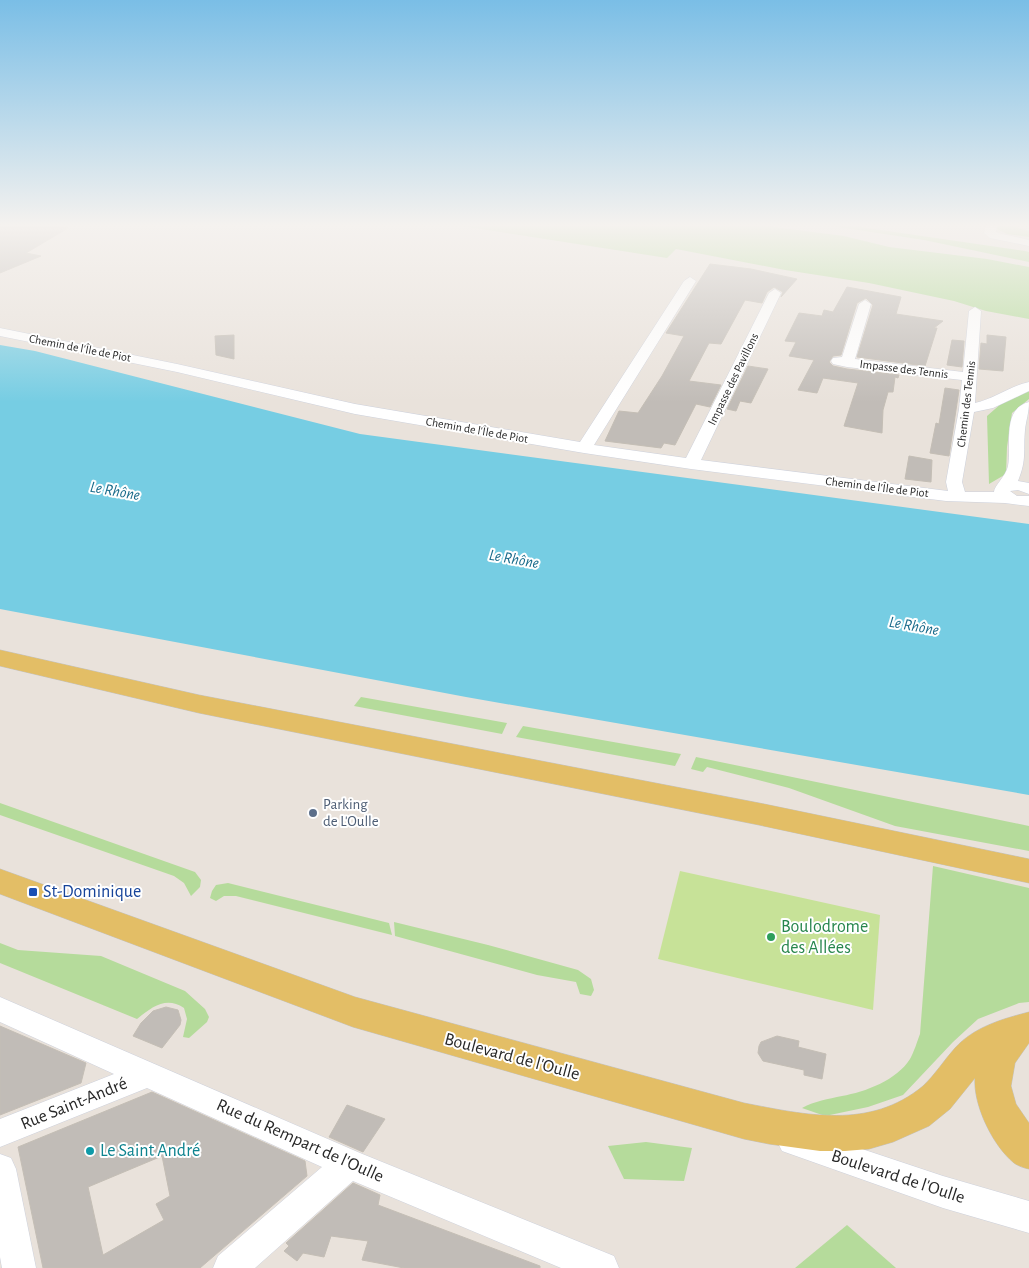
<svg xmlns="http://www.w3.org/2000/svg" width="1029" height="1268" font-family="'Alegreya Sans',sans-serif">
  <rect width="100%" height="100%" fill="#e9e2db"/>
  <!-- green -->
  <g fill="#b5db9b">
    <polygon points="449,224 751,224 844,236 889,247 987,259 1029,267 1029,319 986,311 954,301 869,283 785,270 676,249 667,258"/>
    <polygon points="840,224 1025,251 1029,252 1029,262 924,240 838,227"/>
    <polygon points="999,224 1018,224 1015,227 1029,231 1029,237 1007,234 997,229"/>
    <polygon points="1029,389 1029,399 1012,413 1007,447 1006,474 989,484 987,416 1010,396"/>
    <polygon points="361,697 507,723 502,734 354,706"/>
    <polygon points="523,726 681,754 675,766 516,737"/>
    <polygon points="696,757 1029,826 1029,851 895,826 789,788 707,767 703,772 691,769"/>
    <polygon points="0,803 195,872 201,880 200,887 191,896 184,883 174,876 0,815"/>
    <path d="M933 866 1029 888V1002L1019 1003 978 1019 953 1042 903 1095 868 1107 825 1116 802 1108C815 1101 828 1099 842 1096 865 1092 897 1080 910 1059 914 1052 917 1042 920 1034Z"/>
    <polygon points="228,883 389,923 392,935 236,896 224,896 216,901 210,898 212,891 216,885"/>
    <polygon points="394,922 488,945 578,970 591,979 594,990 591,996 580,994 576,982 537,975 395,936"/>
    <path d="M0 943 18 950 101 956 185 991 205 1009 209 1017 207 1022 189 1038 183 1037 187 1019 184 1008C166 996 152 1007 137 1019L0 963Z"/>
    <polygon points="646,1142 692,1148 684,1181 624,1179 608,1146"/>
    <polygon points="847,1225 896,1268 795,1268"/>
  </g>
  <!-- pitch -->
  <polygon fill="#c7e298" points="680,871 880,915 873,1010 658,959"/>
  <!-- water -->
  <polygon fill="#76cde3" points="0,345 35,351 360,434 1029,524 1029,795 466,697 0,609"/>
  <!-- building -->
  <g fill="#c1bcb7" stroke="#c4beb5" fill-rule="evenodd">
    <polygon points="0,224 29,224 68,228 26,253 41,256 0,273"/>
    <polygon points="710,264 751,269 797,279 781,297 783,292 774,287 767,292 762,303 745,300 721,344 709,343 689,381 721,385 710,407 696,404 675,445 664,443 661,448 605,441 619,411 638,413 662,376 684,336 666,333"/>
    <polygon points="847,287 901,297 896,314 943,321 934,328 937,328 925,366 857,357 873,305 866,298 857,303 841,355 833,356 829,362 833,366 847,369 899,375 898,378 895,377 893,392 888,392 883,410 882,433 844,426 858,383 823,378 817,393 798,390 814,360 789,356 796,342 785,341 799,313 822,316 824,310 833,312"/>
    <polygon points="234,335 234,359 216,355 215,336"/>
    <polygon points="987,335 1006,337 1003,371 979,369 981,343 987,344"/>
    <polygon points="952,340 964,341 962,367 947,365"/>
    <polygon points="748,366 768,369 751,403 740,401 736,411 727,409"/>
    <polygon points="945,388 959,390 949,456 930,453 936,423 939,424"/>
    <polygon points="909,456 932,460 931,482 905,479"/>
    <polygon points="166,1007 178,1010 181,1020 180,1025 162,1048 133,1036 141,1023 153,1011"/>
    <polygon points="0,1026 86,1063 81,1083 0,1115"/>
    <polygon points="777,1036 799,1041 798,1047 826,1054 822,1079 804,1075 804,1070 763,1061 758,1053 759,1046 761,1042"/>
    <path d="M152 1092 305 1161 307 1176 200 1268H43L18 1147ZM162 1156 170 1196 156 1204 164 1220 103 1255 88 1187Z"/>
    <polygon points="347,1105 385,1119 363,1152 329,1137"/>
    <polygon points="353,1183 380,1195 378,1205 540,1266 540,1268 404,1268 362,1260 368,1241 331,1236 324,1257 303,1253 297,1261 284,1251 289,1246 286,1243"/>
  </g>
  <g fill="none" stroke-linecap="round" stroke-linejoin="round">
    <!-- minor casing -->
    <g stroke="#cdd1dc" stroke-width="1">
      <g id="minor">
        <polygon points="986,224 997,224 996,232 998,233 1029,240 1029,246 990,238 984,233"/>
        <path d="M690 277 696 281 594 445 686 458 769 293 775 289 781 293 701 460 948 491 946 482 959 409 962 380 847 367 833 364 831 361 833 358 842 357 859 304 865 300 871 304 855 359 963 372 969 311 975 307 981 311 975 403C994 399 1010 386 1029 382V391L993 408 974 412 962 482 965 492H994C994 486 1006 476 1008 466 1012 446 1001 409 1029 402 1029 413 1026 420 1025 430 1023 451 1027 459 1018 481L1029 483V494L1018 490 1010 491 1017 496H1029V506L1005 503 946 501 691 469 584 453 355 414 177 372 0 336V328L177 364 355 404 580 442 684 281Z"/>
        <polygon points="0,997 360,1153 614,1256 619,1268 561,1268 353,1181 255,1268 213,1268 218,1256 322,1167 147,1088 0,1147 0,1119 114,1074 0,1022"/>
        <polygon points="793,1126 943,1176 1029,1201 1029,1233 943,1208 782,1151 777,1141 782,1131"/>
        <polygon points="0,1154 11,1158 16,1169 36,1268 2,1268 0,1257"/>
      </g>
    </g>
    <!-- major casing -->
    <g stroke="#c3c3c3" stroke-width="1">
      <g id="major">
        <polygon points="0,650 199,695 759,803 1029,859 1029,883 759,825 199,713 0,666"/>
        <path d="M0 869 355 997 744 1103C806 1115 870 1130 923 1086 935 1075 944 1060 955 1048 974 1027 1002 1019 1029 1012V1043L1015 1063 1011 1086 1016 1104 1029 1123V1169C1024 1168 1018 1166 1014 1163 993 1146 973 1105 975 1078L950 1109 929 1126 893 1142 869 1149 845 1151H820L769 1144 744 1139 353 1027 0 894Z"/>
      </g>
    </g>
    <!-- minor -->
    <use href="#minor" fill="#fff" fill-rule="evenodd"/>
    <!-- major -->
    <use href="#major" fill="#e3be66" fill-rule="evenodd"/>
  </g>
  <!-- sky -->
  <linearGradient id="sky" x2="0" y2="1"><stop stop-color="#7abee6"/><stop offset="0.56" stop-color="#f5f2ef"/><stop offset="1" stop-color="#f5f2ef" stop-opacity="0"/></linearGradient>
  <rect width="1029" height="402" fill="url(#sky)"/>
  <!-- markers -->
  <circle fill="#5c6f8a" stroke="#fff" stroke-width="2" cx="313" cy="813" r="5"/>
  <rect fill="#1a4fb4" stroke="#fff" stroke-width="2" x="28" y="887" width="10" height="10" rx="2.5"/>
  <circle fill="#2e9e5b" stroke="#fff" stroke-width="2" cx="771" cy="937" r="5"/>
  <circle fill="#0f9aa8" stroke="#fff" stroke-width="2" cx="90" cy="1151" r="5"/>
  <g text-anchor="middle" dominant-baseline="central" stroke-width="4" stroke-linejoin="round" paint-order="stroke">
    <!-- far-street labels -->
    <g font-size="12" fill="#282828" stroke="#fff">
      <text transform="translate(80 348) rotate(11)">Chemin de l'Île de Piot</text>
      <text transform="translate(904 369) rotate(7)">Impasse des Tennis</text>
      <text transform="translate(733 379) rotate(-64)">Impasse des Pavillons</text>
      <text transform="translate(966 404) rotate(-83)">Chemin des Tennis</text>
      <text transform="translate(477 430) rotate(10)">Chemin de l'Île de Piot</text>
      <text transform="translate(877 487) rotate(7)">Chemin de l'Île de Piot</text>
    </g>
    <!-- service labels -->
    <g font-size="15" fill="#4e5e75" stroke="#fff" text-anchor="start">
      <text x="323" y="804">Parking<tspan x="323" dy="17">de L'Oulle</tspan></text>
    </g>
    <!-- water labels -->
    <g font-size="16" font-style="italic" fill="#196b8b" stroke="#fff">
      <text transform="translate(115 491) rotate(10)">Le Rhône</text>
      <text transform="translate(514 559) rotate(10)">Le Rhône</text>
      <text transform="translate(914 626) rotate(10)">Le Rhône</text>
    </g>
    <!-- near-transit labels -->
    <g font-size="18" fill="#164399" stroke="#fff" text-anchor="start">
      <text x="43" y="892">St-Dominique</text>
    </g>
    <!-- near-leisure labels -->
    <g font-size="18" fill="#27864d" stroke="#fff" text-anchor="start">
      <text x="781" y="927">Boulodrome<tspan x="781" dy="21">des Allées</tspan></text>
    </g>
    <!-- near-street labels -->
    <g font-size="18" fill="#282828" stroke="#fff">
      <text transform="translate(512 1057) rotate(15)">Boulevard de l'Oulle</text>
      <text transform="translate(74 1104) rotate(-22)">Rue Saint-André</text>
      <text transform="translate(300 1141) rotate(24)">Rue du Rempart de l'Oulle</text>
      <text transform="translate(898 1177) rotate(18)">Boulevard de l'Oulle</text>
    </g>
    <!-- near-culture labels -->
    <g font-size="18" fill="#0d838f" stroke="#fff" text-anchor="start">
      <text x="100" y="1151">Le Saint André</text>
    </g>
  </g>
</svg>
